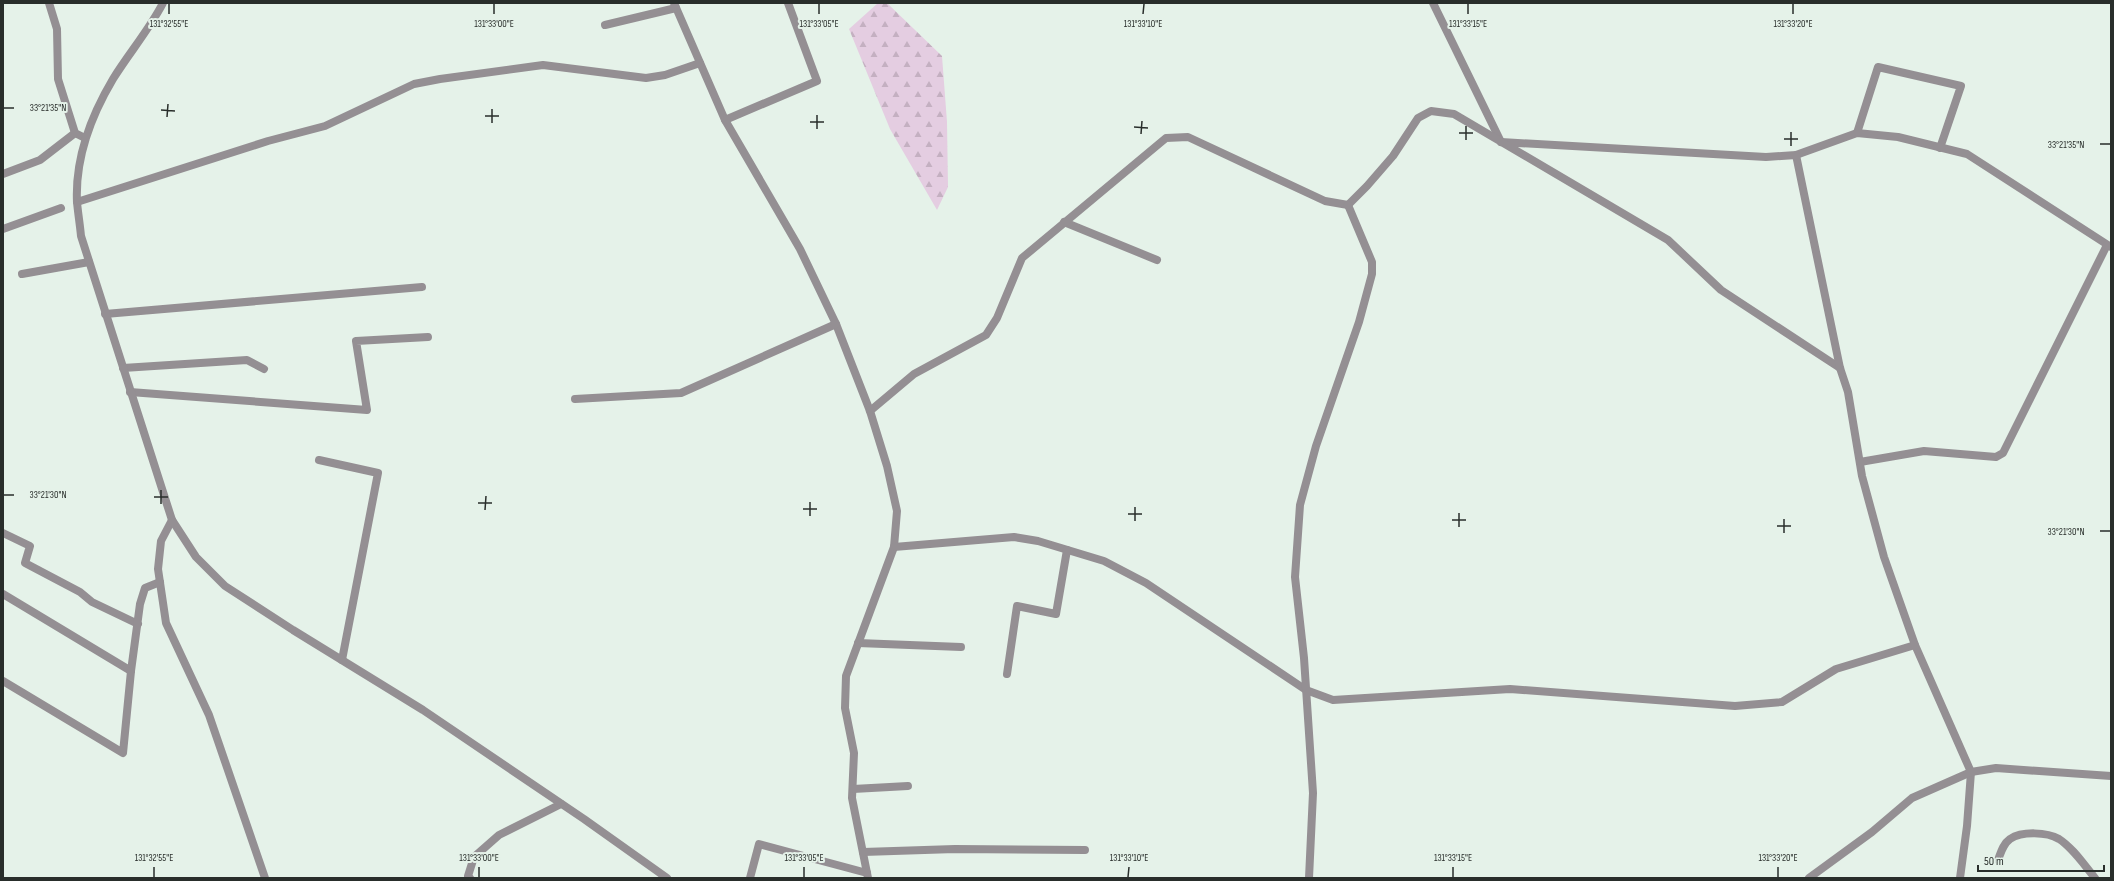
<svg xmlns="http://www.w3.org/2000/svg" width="2114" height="881" font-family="'Sofia Sans Condensed',sans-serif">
  <defs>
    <pattern id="forest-firs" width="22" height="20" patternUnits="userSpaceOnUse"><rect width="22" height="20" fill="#e4cde1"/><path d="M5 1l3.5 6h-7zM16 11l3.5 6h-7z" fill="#c4b0c1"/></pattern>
  </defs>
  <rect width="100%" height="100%" fill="#e5f2e9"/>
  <!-- forest -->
  <polygon fill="url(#forest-firs)" points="878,3 887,3 942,56 947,122 948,187 937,210 890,129 849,29"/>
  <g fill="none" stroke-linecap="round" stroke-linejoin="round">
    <!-- minor -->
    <g stroke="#948f93" stroke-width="8">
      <polyline points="49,3 57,29 58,79 75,133 85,138"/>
      <polyline points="674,3 725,120 800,249 836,324 870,411 887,466 897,511 894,547 846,676 845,708 854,753 852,798 868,878"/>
      <polyline points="1433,3 1501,142"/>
      <polyline points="605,25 676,8"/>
      <polyline points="725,120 817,81 788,3"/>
      <polyline points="1857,133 1878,67 1961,86 1940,148"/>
      <polyline points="1501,142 1766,157 1796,155 1857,133 1898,137 1967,154 2111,247"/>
      <polyline points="3,174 40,160 75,133"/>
      <polyline points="77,202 268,141 325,126 414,84 440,79 543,65 646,78 665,75 700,63"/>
      <polyline points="1348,205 1367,186 1393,156 1418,118 1431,111 1454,114 1668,240 1721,290 1840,368"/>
      <polyline points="1064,222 1157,260"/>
      <polyline points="3,229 61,208"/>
      <polyline points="22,274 89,262"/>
      <polyline points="105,314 422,287"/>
      <polyline points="123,368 247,360 264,369"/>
      <polyline points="130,392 367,410 356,341 428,337"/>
      <polyline points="575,399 681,393 836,324"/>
      <polyline points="870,411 914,374 986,335 997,318 1022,258 1166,138 1188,137 1325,201 1348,205"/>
      <polyline points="319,460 378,473 342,660"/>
      <polyline points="1860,462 1924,451 1996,457 2003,453 2107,245"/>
      <polyline points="172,520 161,541 158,569 166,623 209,715 265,878"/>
      <polyline points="3,533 30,546 25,563 80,592 92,602 138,624"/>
      <polyline points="894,547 1014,537 1038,541 1104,561 1146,583 1306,690 1333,700 1510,689 1735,706 1782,702 1836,669 1915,645"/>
      <polyline points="3,594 131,671 140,604 145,588 160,582"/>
      <polyline points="858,643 961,647"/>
      <polyline points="1007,674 1017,606 1056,614 1067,550"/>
      <polyline points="3,681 123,753 131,671"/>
      <polyline points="853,789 908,786"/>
      <polyline points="863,852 955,849 1085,850"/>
      <path d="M1998 860C2001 852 2003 844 2010 839 2022 831 2047 832 2059 839 2073 848 2084 865 2095 878"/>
      <polyline points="470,878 468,876 474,857 499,835 561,804"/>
      <polyline points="750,878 759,844 867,873"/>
      <polyline points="1309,878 1313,793 1304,658 1295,577 1300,505 1316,446 1359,322 1372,274 1372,262 1348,205"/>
    </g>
    <!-- tertiary -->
    <g stroke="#948f93" stroke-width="8">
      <path d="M163 3C149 30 129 53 113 79 91 116 75 159 77 202 78 213 80 225 81 236L172 520 196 557 225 586 293 630 423 710 584 819 667 878"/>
      <polyline points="1796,155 1840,368 1848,392 1862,476 1884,557 1915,645 1971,772 1967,826 1960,878"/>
      <polyline points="1809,878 1872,832 1912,798 1971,772 1996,768 2111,776"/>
    </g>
  </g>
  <!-- ticks -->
  <path fill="none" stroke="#292e2b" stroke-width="1.5" d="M169 14V4M494 14V4M819 14V4M1143 14 1144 4M1468 14V4M1793 14V4M4 108H14M161 110 175 111M485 116H499M167 117 168 104M810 122H824M492 123V109M1134 127 1148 128M817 129V115M1459 133H1473M1141 134 1142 121M1784 139H1798M1466 140V126M2100 144H2110M1791 146V132M4 495H14M154 497H168M478 503H492M161 504V490M803 509H817M485 510 486 496M1128 514H1142M810 516V502M1452 520H1466M1135 521V507M1777 526H1791M1459 527V513M2100 531H2110M1784 533V519M154 877V867M479 877V867M804 877V867M1128 877 1129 867M1453 877V867M1778 877V867"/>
  <g font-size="10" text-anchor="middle" fill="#292e2b" stroke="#e5f2e9" stroke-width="4" stroke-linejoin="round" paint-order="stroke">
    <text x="169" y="27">131°32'55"E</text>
    <text x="494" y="27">131°33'00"E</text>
    <text x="819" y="27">131°33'05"E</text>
    <text x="1143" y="27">131°33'10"E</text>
    <text x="1468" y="27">131°33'15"E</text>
    <text x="1793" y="27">131°33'20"E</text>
    <text x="48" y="111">33°21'35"N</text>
    <text x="2066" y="148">33°21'35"N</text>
    <text x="48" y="498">33°21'30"N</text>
    <text x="2066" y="535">33°21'30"N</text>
    <text x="154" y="861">131°32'55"E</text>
    <text x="479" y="861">131°33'00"E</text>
    <text x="804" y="861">131°33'05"E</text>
    <text x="1129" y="861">131°33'10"E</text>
    <text x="1453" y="861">131°33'15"E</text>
    <text x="1778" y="861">131°33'20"E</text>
  </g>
  <!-- border -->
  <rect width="2114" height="881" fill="none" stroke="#292e2b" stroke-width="8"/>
  <!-- scale -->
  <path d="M1978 865v6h126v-6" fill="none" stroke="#292e2b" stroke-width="2"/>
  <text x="1984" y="865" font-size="12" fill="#292e2b" stroke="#e5f2e9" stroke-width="3" paint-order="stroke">50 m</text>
</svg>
